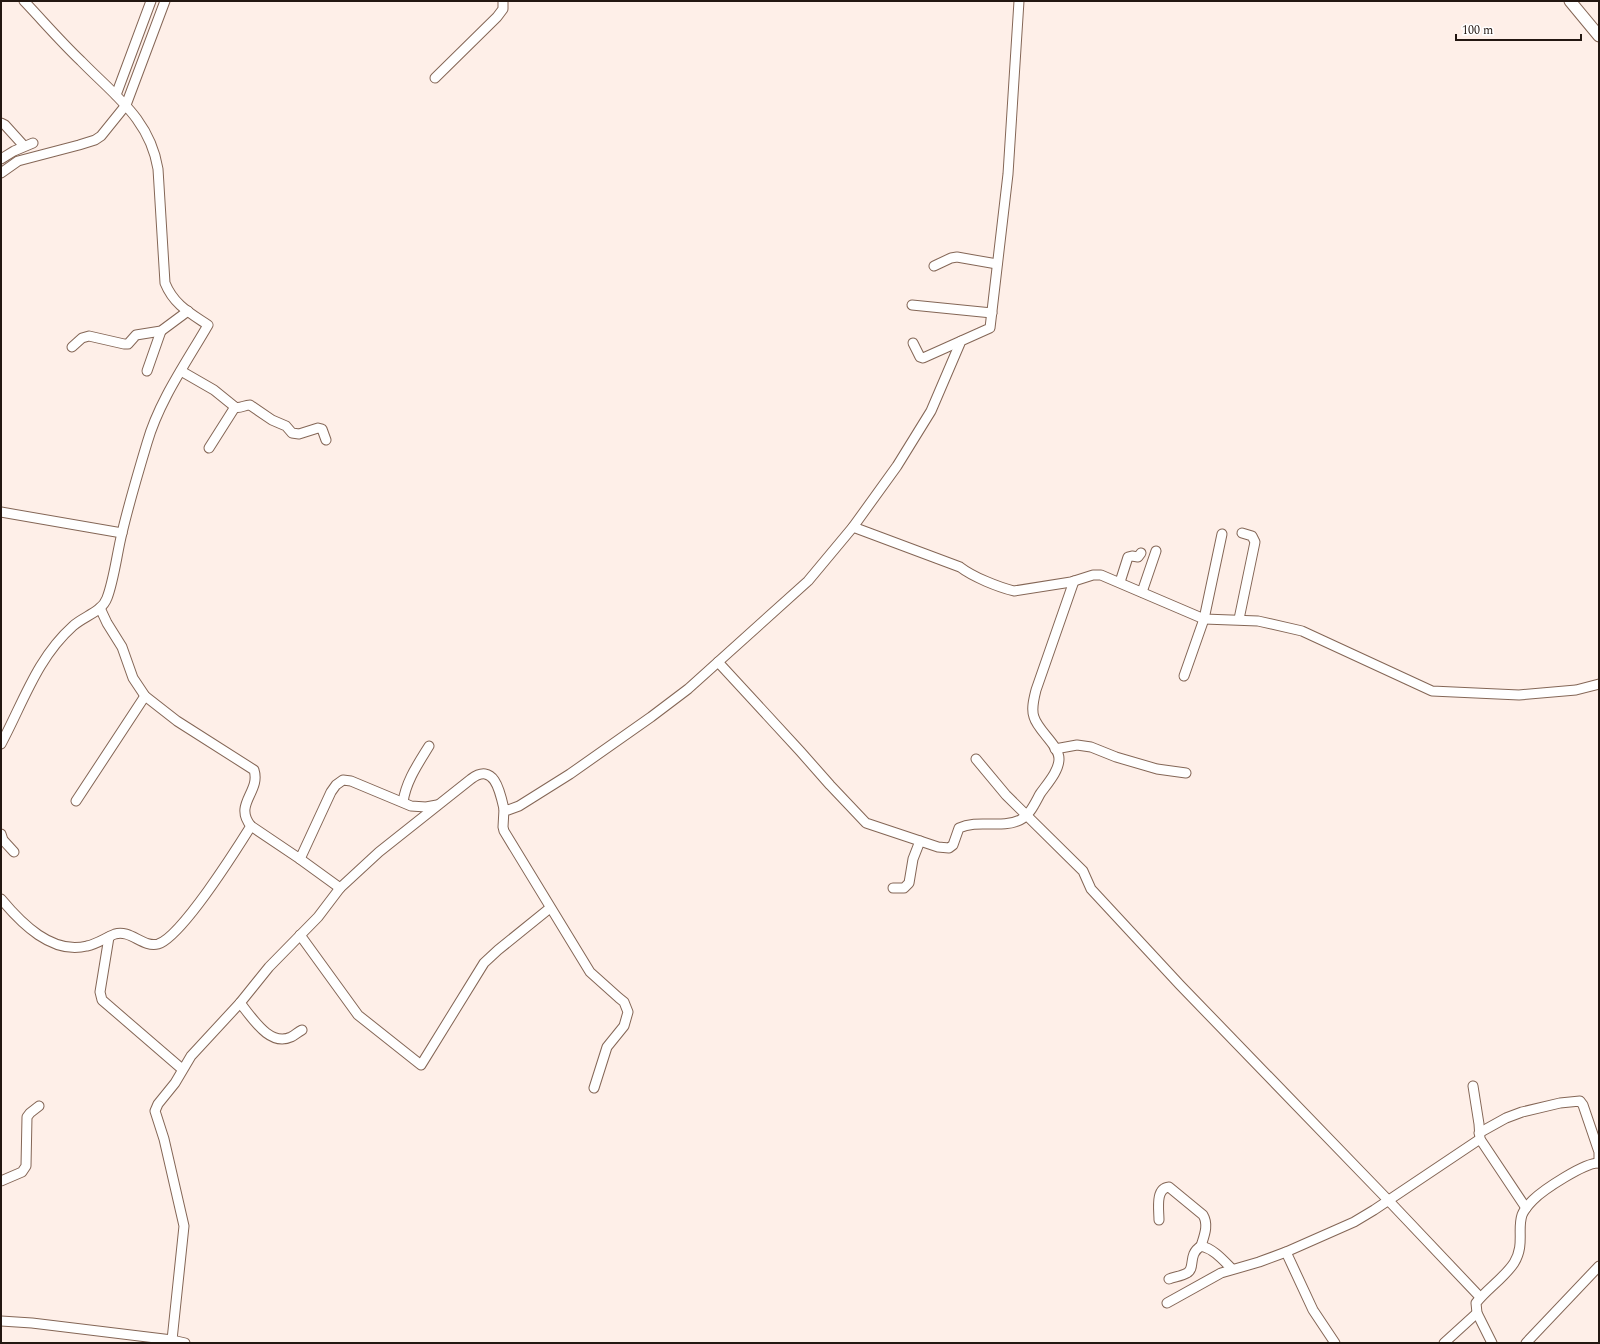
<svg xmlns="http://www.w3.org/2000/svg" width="1600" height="1344" font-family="Spectral,serif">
  <rect width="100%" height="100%" fill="#feefe8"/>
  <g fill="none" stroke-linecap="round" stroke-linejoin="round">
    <!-- minor casing -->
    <g stroke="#846656" stroke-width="11">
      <g id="minor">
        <polyline points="435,78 497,17 503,9 503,1"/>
        <polyline points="116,95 151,1"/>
        <polyline points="1,123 5,125 24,146"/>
        <polyline points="1,159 14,151 33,143"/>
        <polyline points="1,173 18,161 79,145 95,140 101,136 126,105 165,1"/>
        <polyline points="934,266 951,258 957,257 997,264"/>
        <polyline points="912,305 992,313"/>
        <polyline points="913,343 920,357 923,358 961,341"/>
        <polyline points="72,347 82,338 89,336 124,344 128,344 136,335 161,331 188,311"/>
        <polyline points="147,371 161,331"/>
        <path d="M181 371 214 390 235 407C240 409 244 405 250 405L272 420 286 426 292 433 299 434 318 428 322 429 326 440"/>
        <polyline points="209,448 235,407"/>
        <polyline points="1,512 122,533"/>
        <path d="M853 527 960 567C973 577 998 587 1014 591L1071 582 1093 575H1101L1204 619 1258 621 1302 631 1432 691 1519 695 1576 690 1599 684"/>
        <polyline points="1120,582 1128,557 1132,556 1138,557 1141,553"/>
        <polyline points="1142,592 1156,551"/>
        <path d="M100 608 107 623 122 647 133 678 145 696 177 721 254 770C261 792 233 804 251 826L300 859 331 792 336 785 343 780 351 781 411 806 426 807 437 805"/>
        <polyline points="1239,619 1255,542 1252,536 1242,533"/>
        <path d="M718 662 800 751 830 785 866 823 938 847 949 848 953 845 959 828C978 819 1001 829 1020 820 1030 815 1035 803 1040 794 1047 784 1059 771 1059 759 1059 745 1038 731 1034 717 1031 709 1034 698 1036 690L1074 581"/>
        <polyline points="1184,676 1204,619 1222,534"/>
        <path d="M1 744C23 703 37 658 73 626 84 616 102 612 107 598 114 580 117 553 122 533 129 503 138 473 147 443 159 401 186 363 208 325 190 313 174 305 165 283L158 169C150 119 114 95 81 61 61 42 43 21 24 1"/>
        <polyline points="1055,749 1077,745 1091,747 1116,757 1157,769 1186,773"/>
        <polyline points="976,759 1006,795 1083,871 1091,889 1180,985 1388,1200 1480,1297"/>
        <polyline points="76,801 145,696"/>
        <path d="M403 802C406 781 418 764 429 746"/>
        <polyline points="504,809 503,827 504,831 590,972 619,998 624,1002 628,1012 624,1026 607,1047 594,1088"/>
        <polyline points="1,834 3,840 14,852"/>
        <polyline points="300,859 340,888"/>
        <polyline points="893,888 904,888 909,883 913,859 920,841"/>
        <path d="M1 899C21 923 52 955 87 946 97 944 105 938 115 934 130 929 143 948 158 944 181 937 236 850 251 826"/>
        <polyline points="300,935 358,1015 421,1065 484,963 498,950 550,908"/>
        <polyline points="109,937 100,992 102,1000 182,1069"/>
        <path d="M240 1003C252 1017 269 1047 291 1037 295 1035 298 1032 302 1030"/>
        <polyline points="1473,1086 1479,1124 1480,1139 1526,1208"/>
        <polyline points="1479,1133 1506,1118 1522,1112 1560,1103 1580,1101 1583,1105 1599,1152 1599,1163"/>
        <polyline points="1,1181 22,1172 26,1166 27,1117 30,1113 39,1106"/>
        <path d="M1159 1220C1159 1210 1155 1188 1169 1187L1203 1215C1209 1225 1204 1236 1201 1246"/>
        <path d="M1169 1279C1174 1277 1182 1276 1187 1273 1196 1268 1187 1255 1201 1246 1214 1249 1223 1260 1232 1269"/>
        <polyline points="1167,1303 1221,1273 1259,1262 1286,1252"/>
        <polyline points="1,1321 32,1323 172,1340 185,1343"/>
        <path d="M172 1340 184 1226 164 1139 155 1111 158 1104 175 1083 191 1056 240 1003 269 967 318 917 340 888 379 852 471 779C494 762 500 791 504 809L508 810 519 806 570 774 651 717 688 689 808 581 853 527 897 466 931 411 961 341 990 328 1008 174 1019 1"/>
        <polyline points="1335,1343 1313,1310 1286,1252 1354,1222 1374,1210 1480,1139"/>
        <polyline points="1444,1343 1477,1313"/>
        <path d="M1492 1343 1477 1313 1476 1303C1487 1289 1504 1278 1514 1263 1525 1245 1517 1230 1522 1215 1524 1210 1529 1204 1533 1200 1543 1190 1585 1162 1599 1163"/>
        <polyline points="1526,1343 1599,1266"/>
      </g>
    </g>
    <!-- major casing -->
    <g stroke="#846656" stroke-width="13">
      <polyline id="major" points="1570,1 1599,36"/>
    </g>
    <!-- minor -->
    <use href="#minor" stroke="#fff" stroke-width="9"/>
    <!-- major -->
    <use href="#major" stroke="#fff" stroke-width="11"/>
  </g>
  <!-- border -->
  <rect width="1600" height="1344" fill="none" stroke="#231711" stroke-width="4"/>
  <!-- scale -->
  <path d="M1456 34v6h125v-6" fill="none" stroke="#231711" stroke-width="2"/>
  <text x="1462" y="34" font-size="12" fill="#231711" stroke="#ffffff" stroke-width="3" paint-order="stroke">100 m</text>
</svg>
